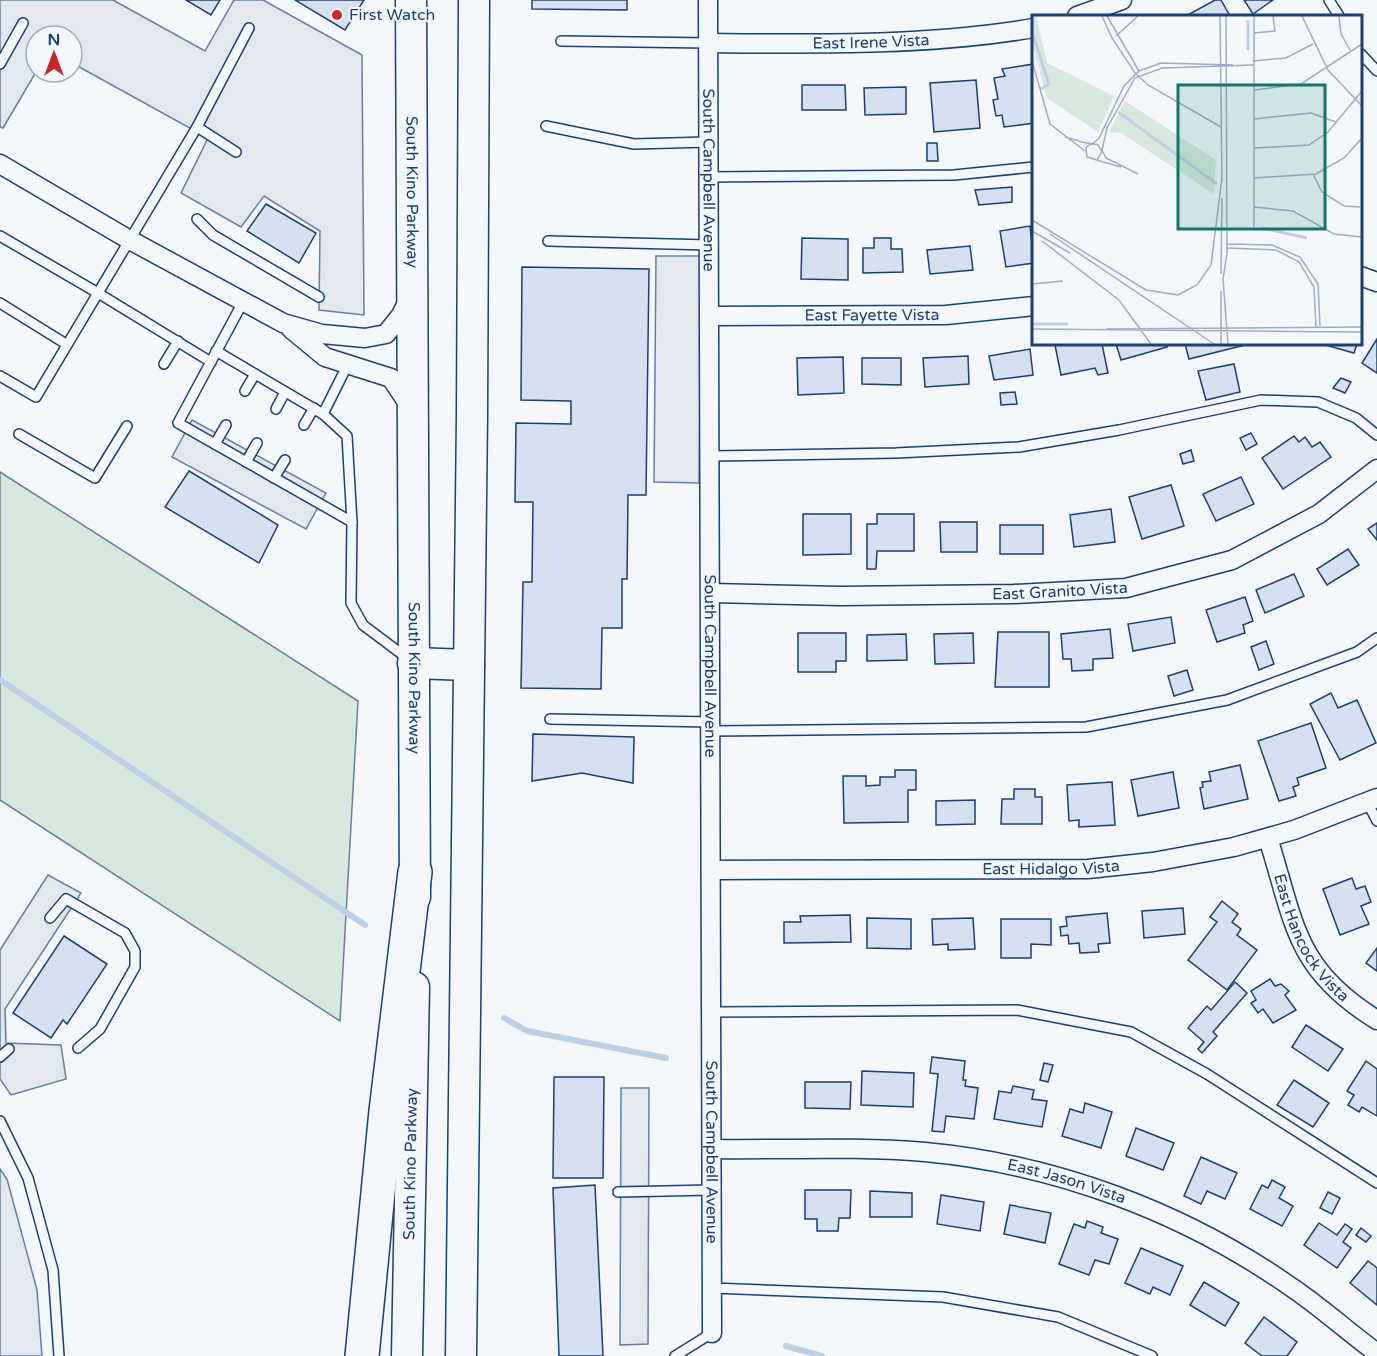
<svg xmlns="http://www.w3.org/2000/svg" width="1377" height="1356" font-family="'Varela Round',sans-serif">
  <rect width="100%" height="100%" fill="#f4f7fb"/>
  <!-- green -->
  <polygon fill="#d7e8df" stroke="#687fa3" stroke-width="1.5" points="0,472 358,701 340,1021 0,800"/>
  <!-- parking -->
  <g fill="#e3e8f0" stroke="#687fa3" stroke-width="1.5">
    <polygon points="0,0 113,0 205,51 234,0 263,0 362,55 364,315 319,310 320,231 264,196 241,227 181,193 208,138 72,63 72,36 36,36 36,72 3,128 0,127"/>
    <polygon points="656,256 702,256 699,483 654,482"/>
    <polygon points="192,420 326,493 306,529 172,457"/>
    <polygon points="48,875 81,893 5,1009 6,1043 61,1045 66,1079 11,1095 0,1079 0,950"/>
    <polygon points="621,1088 649,1088 648,1344 620,1345"/>
    <polygon points="0,1169 7,1179 37,1290 42,1356 0,1356"/>
  </g>
  <g fill="none" stroke-linecap="round" stroke-linejoin="round">
    <!-- stream -->
    <g stroke="#bed0e5" stroke-width="6">
      <polyline points="0,680 365,925"/>
      <polyline points="504,1018 527,1031 666,1058"/>
      <polyline points="786,1346 822,1356"/>
    </g>
  </g>
  <!-- building -->
  <g fill="#d5e0f0" stroke="#1d3f73" stroke-width="1.5">
    <polygon points="186,0 220,0 211,15"/>
    <polygon points="295,0 364,0 345,30"/>
    <polygon points="532,0 627,0 627,10 532,9"/>
    <polygon points="1215,0 1221,0 1230,16 1186,16"/>
    <polygon points="1244,0 1273,0 1253,14"/>
    <polygon points="1034,64 1034,123 1004,127 1002,115 996,116 993,100 998,99 994,78 1005,76 1002,69"/>
    <polygon points="976,80 980,128 934,132 930,83"/>
    <polygon points="802,85 845,85 846,110 802,110"/>
    <polygon points="906,87 906,114 865,115 864,88"/>
    <polygon points="927,143 937,143 938,161 927,161"/>
    <polygon points="1012,187 1012,202 979,205 975,190"/>
    <polygon points="266,204 316,233 299,263 247,231"/>
    <polygon points="1030,226 1034,263 1006,267 1000,231"/>
    <polygon points="802,238 848,239 848,280 801,279"/>
    <polygon points="874,238 891,238 891,249 902,249 903,272 863,273 863,248 874,248"/>
    <polygon points="970,246 973,270 930,274 927,250"/>
    <polygon points="522,267 649,269 646,495 628,495 627,579 622,579 622,628 602,628 601,689 521,688 523,582 532,582 533,502 515,502 516,423 571,424 571,401 521,400"/>
    <polygon points="1377,339 1377,373 1362,363"/>
    <polygon points="1064,344 1102,344 1108,373 1098,375 1095,368 1061,375 1055,345"/>
    <polygon points="1116,344 1166,344 1167,347 1121,360"/>
    <polygon points="1185,344 1249,344 1189,359"/>
    <polygon points="1322,344 1357,344 1354,353"/>
    <polygon points="1030,349 1033,375 994,380 989,356"/>
    <polygon points="968,356 969,384 925,387 923,358"/>
    <polygon points="843,357 844,393 798,395 797,358"/>
    <polygon points="862,358 901,358 901,385 862,384"/>
    <polygon points="1234,364 1240,392 1206,400 1198,371"/>
    <polygon points="1341,378 1351,382 1345,393 1333,388"/>
    <polygon points="1015,392 1017,404 1001,405 1000,393"/>
    <polygon points="1251,433 1257,444 1246,450 1240,438"/>
    <polygon points="1294,436 1299,442 1305,437 1312,447 1320,442 1331,457 1283,489 1262,458"/>
    <polygon points="1191,450 1194,461 1183,464 1180,454"/>
    <polygon points="189,471 278,525 259,563 165,507"/>
    <polygon points="1241,477 1254,504 1216,521 1203,494"/>
    <polygon points="1171,485 1184,526 1142,539 1129,497"/>
    <polygon points="1111,509 1115,542 1074,547 1070,515"/>
    <polygon points="803,514 851,514 851,554 803,555"/>
    <polygon points="877,514 914,514 914,551 877,551 876,569 867,569 867,524 877,524"/>
    <polygon points="940,522 977,522 977,552 941,552"/>
    <polygon points="1377,523 1377,540 1368,529"/>
    <rect x="1000" y="525" width="43" height="29"/>
    <polygon points="1348,549 1359,565 1327,585 1317,569"/>
    <polygon points="1294,574 1304,596 1265,613 1256,590"/>
    <polygon points="1245,597 1253,621 1243,625 1245,633 1217,642 1206,610"/>
    <polygon points="1171,617 1175,643 1133,651 1128,624"/>
    <polygon points="1110,629 1113,658 1093,659 1093,670 1072,671 1071,659 1063,659 1061,634"/>
    <polygon points="998,632 1049,632 1049,687 995,687"/>
    <polygon points="798,633 846,633 846,661 836,661 836,672 798,672"/>
    <polygon points="973,633 974,663 935,664 934,634"/>
    <polygon points="906,634 907,660 867,661 867,635"/>
    <polygon points="1266,641 1274,664 1259,670 1251,647"/>
    <polygon points="1187,670 1193,690 1174,696 1168,676"/>
    <polygon points="1331,693 1338,708 1357,700 1376,743 1340,760 1310,704"/>
    <polygon points="1311,723 1326,768 1297,778 1299,785 1293,787 1296,796 1279,801 1258,741"/>
    <polygon points="533,734 634,737 633,783 582,773 532,781"/>
    <polygon points="1240,765 1248,799 1204,809 1200,788 1203,787 1202,782 1211,781 1209,772"/>
    <polygon points="895,770 916,770 916,790 908,790 908,822 844,823 843,776 866,776 866,786 880,785 880,777 895,777"/>
    <polygon points="1173,772 1179,808 1138,816 1131,780"/>
    <polygon points="1112,782 1115,825 1079,827 1079,820 1069,821 1067,785"/>
    <polygon points="1014,789 1035,789 1035,797 1042,797 1042,824 1001,824 1002,799 1014,799"/>
    <polygon points="975,800 975,824 936,825 936,801"/>
    <polygon points="1352,878 1356,889 1365,886 1371,902 1361,906 1369,924 1340,935 1323,889"/>
    <polygon points="1222,901 1238,914 1232,922 1241,929 1237,935 1257,950 1227,990 1188,960 1217,922 1210,917"/>
    <polygon points="1183,908 1185,934 1144,938 1142,911"/>
    <polygon points="1107,913 1110,943 1098,944 1099,952 1080,953 1079,943 1069,944 1068,935 1061,936 1060,927 1067,926 1066,917"/>
    <polygon points="850,915 851,942 784,943 784,922 801,922 800,916"/>
    <polygon points="867,918 911,919 911,949 867,948"/>
    <polygon points="973,918 975,949 948,950 948,944 933,945 932,919"/>
    <polygon points="1001,919 1051,919 1051,945 1031,944 1031,958 1001,958"/>
    <polygon points="64,936 107,964 67,1024 63,1020 51,1038 13,1013"/>
    <polygon points="1377,948 1377,971 1366,963"/>
    <polygon points="1270,979 1275,986 1281,984 1289,991 1285,995 1296,1010 1273,1023 1263,1009 1258,1013 1251,1003 1256,1000 1251,991"/>
    <polygon points="1235,982 1247,993 1213,1032 1217,1036 1202,1053 1198,1049 1204,1042 1188,1028 1207,1006 1211,1010"/>
    <polygon points="1306,1025 1343,1049 1328,1071 1292,1047"/>
    <polygon points="932,1057 965,1061 963,1080 966,1080 965,1086 978,1088 974,1119 946,1116 944,1132 932,1131 938,1074 930,1073"/>
    <polygon points="1366,1061 1377,1069 1377,1116 1362,1107 1359,1112 1348,1105 1354,1095 1347,1091"/>
    <polygon points="1044,1063 1053,1065 1048,1082 1040,1080"/>
    <polygon points="862,1071 914,1073 913,1107 861,1105"/>
    <polygon points="554,1077 604,1077 603,1178 553,1178"/>
    <polygon points="1294,1080 1329,1103 1313,1127 1277,1105"/>
    <polygon points="805,1082 851,1082 850,1109 805,1108"/>
    <polygon points="1013,1086 1034,1090 1032,1099 1047,1101 1042,1127 994,1119 999,1091 1011,1093"/>
    <polygon points="1085,1103 1112,1112 1101,1148 1062,1136 1070,1109 1083,1113"/>
    <polygon points="1136,1128 1174,1143 1163,1170 1126,1156"/>
    <polygon points="1201,1157 1237,1173 1225,1199 1207,1191 1201,1204 1184,1196"/>
    <polygon points="1272,1180 1285,1187 1279,1198 1293,1206 1282,1226 1250,1209 1262,1185 1268,1188"/>
    <polygon points="595,1185 603,1356 559,1356 553,1188"/>
    <polygon points="805,1190 851,1190 850,1218 839,1218 838,1231 817,1231 817,1219 805,1219"/>
    <polygon points="870,1191 912,1193 912,1217 870,1217"/>
    <polygon points="1328,1192 1340,1198 1332,1214 1320,1208"/>
    <polygon points="941,1195 984,1202 980,1231 937,1224"/>
    <polygon points="1010,1205 1051,1213 1045,1243 1004,1234"/>
    <polygon points="1087,1221 1103,1227 1101,1233 1118,1239 1109,1264 1095,1260 1089,1275 1059,1264 1074,1224 1085,1228"/>
    <polygon points="1319,1223 1337,1235 1345,1224 1352,1229 1343,1242 1351,1248 1337,1268 1304,1245"/>
    <polygon points="1361,1228 1371,1236 1366,1242 1356,1235"/>
    <polygon points="1141,1248 1183,1266 1170,1295 1153,1287 1150,1294 1125,1283"/>
    <polygon points="1368,1261 1377,1268 1377,1305 1350,1283"/>
    <polygon points="1204,1282 1239,1303 1225,1326 1190,1305"/>
    <polygon points="1264,1317 1297,1342 1287,1356 1262,1356 1245,1343"/>
  </g>
  <g fill="none" stroke-linecap="round" stroke-linejoin="round">
    <!-- service casing -->
    <g stroke="#1d3f73" stroke-width="12">
      <g id="service">
        <polyline points="1329,0 1339,16"/>
        <polyline points="561,41 709,43"/>
        <polyline points="1360,53 1377,71"/>
        <polyline points="0,64 23,23"/>
        <polyline points="546,126 634,144 709,142"/>
        <polyline points="197,127 236,152"/>
        <polyline points="709,177 954,175 1034,167"/>
        <polyline points="197,219 213,235 319,297"/>
        <polyline points="0,236 98,293 197,127 249,28"/>
        <polyline points="548,241 710,245"/>
        <polyline points="243,302 178,423 352,522 351,603 363,625 407,658"/>
        <polyline points="0,303 66,344"/>
        <polyline points="216,351 323,414 347,436 352,522"/>
        <polyline points="164,364 178,341"/>
        <polyline points="0,376 36,397 98,293 211,362"/>
        <polyline points="245,391 255,374"/>
        <polyline points="276,409 285,392"/>
        <polyline points="323,414 348,364"/>
        <polyline points="304,425 314,408"/>
        <polyline points="19,434 95,478 127,426"/>
        <polyline points="215,444 226,425"/>
        <polyline points="711,456 896,453 1019,447 1119,430 1261,400 1318,402 1356,418 1377,435"/>
        <polyline points="246,462 257,443"/>
        <polyline points="274,478 285,460"/>
        <polyline points="550,719 712,722"/>
        <polyline points="712,731 1086,727 1227,700 1357,652 1377,638"/>
        <polyline points="1367,802 1377,821"/>
        <polyline points="50,918 66,899 125,933 135,951 135,967 100,1029 78,1048"/>
        <polyline points="712,1012 1017,1010 1131,1032 1207,1074 1377,1183"/>
        <polyline points="0,1057 9,1049"/>
        <polyline points="0,1121 28,1178 53,1270 59,1356"/>
        <polyline points="618,1192 712,1190"/>
        <polyline points="712,1288 943,1297 1058,1317 1152,1356"/>
        <polyline points="675,1356 712,1333"/>
      </g>
    </g>
    <!-- minor casing -->
    <g stroke="#1d3f73" stroke-width="21">
      <g id="minor">
        <path id="s1" d="M708 0 712 1333"/>
        <polyline points="1077,16 1122,0"/>
        <path id="s2" d="M709 43C817 44 926 46 1034 28"/>
        <polyline points="0,164 128,239 283,323 322,334 365,338 386,334 401,315 409,299"/>
        <polyline points="1360,276 1377,282"/>
        <path id="s3" d="M710 316 946 315 1034 306"/>
        <polyline points="291,329 325,357 391,378 411,408"/>
        <path id="s4" d="M712 593 840 596 1014 594 1126 588 1232 560 1319 514 1377 469"/>
        <path id="s5" d="M1268 838C1295 923 1294 969 1377 1020"/>
        <path id="s6" d="M713 870 1088 869 1153 862 1234 847 1294 830 1377 798"/>
        <path id="s7" d="M712 1149C782 1150 854 1146 925 1152 1055 1164 1184 1212 1291 1287 1321 1307 1348 1332 1377 1353"/>
      </g>
    </g>
    <!-- primary casing -->
    <g stroke="#1d3f73" stroke-width="33">
      <g id="primary">
        <path id="s8" d="M411 0 415 897"/>
        <polyline points="413,663 469,665"/>
        <path id="s9" d="M407 1356 414 987"/>
        <polyline points="461,1356 472,415 474,0"/>
      </g>
    </g>
    <!-- motorway casing -->
    <g stroke="#1d3f73" stroke-width="36">
      <polyline id="motorway" points="362,1356 386,1111 415,872"/>
    </g>
    <!-- service -->
    <use href="#service" stroke="#f4f7fb" stroke-width="9"/>
    <!-- minor -->
    <use href="#minor" stroke="#f4f7fb" stroke-width="18"/>
    <!-- primary -->
    <use href="#primary" stroke="#f4f7fb" stroke-width="30"/>
    <!-- motorway -->
    <use href="#motorway" stroke="#f4f7fb" stroke-width="33"/>
  </g>
  <!-- markers -->
  <circle fill="#c62828" stroke="#f4f7fb" stroke-width="2" cx="337" cy="15" r="6"/>
  <g text-anchor="middle" dominant-baseline="central" stroke-width="4.5" stroke-linejoin="round" paint-order="stroke">
    <!-- poi labels -->
    <g font-size="16" fill="#1d3f73" stroke="#f4f7fb" text-anchor="start">
      <text x="349" y="15">First Watch</text>
    </g>
    <!-- street labels -->
    <g font-size="16" fill="#1d3f73" stroke="#f4f7fb">
      <text stroke="none"><textPath href="#s2" startOffset="162">East Irene Vista</textPath></text>
      <text stroke="none"><textPath href="#s1" startOffset="180">South Campbell Avenue</textPath></text>
      <text stroke="none"><textPath href="#s8" startOffset="192">South Kino Parkway</textPath></text>
      <text stroke="none"><textPath href="#s3" startOffset="162">East Fayette Vista</textPath></text>
      <text stroke="none"><textPath href="#s4" startOffset="348">East Granito Vista</textPath></text>
      <text stroke="none"><textPath href="#s1" startOffset="666">South Campbell Avenue</textPath></text>
      <text stroke="none"><textPath href="#s8" startOffset="678">South Kino Parkway</textPath></text>
      <text stroke="none"><textPath href="#s6" startOffset="338">East Hidalgo Vista</textPath></text>
      <text stroke="none"><textPath href="#s5" startOffset="110">East Hancock Vista</textPath></text>
      <text stroke="none"><textPath href="#s1" startOffset="1152">South Campbell Avenue</textPath></text>
      <text stroke="none"><textPath href="#s9" startOffset="192">South Kino Parkway</textPath></text>
      <text stroke="none"><textPath href="#s7" startOffset="358">East Jason Vista</textPath></text>
    </g>
  </g>
  <!-- overview -->
  <g transform="translate(1032 15)">
    <rect width="330" height="330" fill="#f4f7fb"/>
    <path d="M0 1H4L15 48 82 81 66 117 15 83 0 29ZM93 86 184 145 182 179 89 118 77 117Z" fill="#d7e8df"/>
    <path fill="none" stroke="#bed0e5" stroke-width="3" d="M216 5V35M0 17 17 69 8 74M86 97 185 169M230 213 275 223M0 309H36"/>
    <path fill="none" stroke="#9eadc5" stroke-width="1.5" d="M70 1 80 23 103 58 116 70 189 112M75 1 107 56M188 1 190 166M194 1 195 238 191 264 196 329M222 1V212M270 1 296 55 330 91M307 1 309 19 318 35M222 18 243 16 241 1M84 21 106 1M0 46 18 109 53 136M221 46 254 43 281 29M222 75 269 69 330 29M222 104 279 98 304 107M33 122 50 127 60 129H62L66 130 70 137 65 145 55 142 54 133 57 130 60 129 65 125 67 123 92 71 107 56 129 48 201 50M222 133 277 130 296 117 330 76M64 145 89 152M106 159 74 143 70 135 75 113 103 63 130 53 221 50M281 159 290 177 312 191 328 192M222 163 284 159 312 143 330 123M222 192 261 196 302 219 330 222M0 205 114 275 146 280 165 270 179 250 190 163M0 216 38 238M18 219 182 329M10 226 87 285 119 329M195 229 240 230 268 242 286 269 288 311M195 233 244 235 267 247 282 272 284 312M189 259 190 183M0 269 31 266M189 276V329M0 314 330 317M74 314 330 312"/>
    <path fill="#0f766e" fill-opacity="0.15" stroke="#0f766e" stroke-width="3" d="M146 70H293V214H146Z"/>
    <rect width="330" height="330" fill="none" stroke="#1d3f73" stroke-width="3"/>
  </g>
  <!-- north arrow -->
  <g transform="translate(54 54)"><circle r="28" fill="#f4f7fb" stroke="#9eadc5" stroke-width="1.5"/>
  <path d="M0-4.5L10 22L0 15L-10 22Z" fill="#c62828"/>
  <text y="-9" font-size="16" font-weight="bold" text-anchor="middle" fill="#1d3f73">N</text>
  </g>
</svg>
